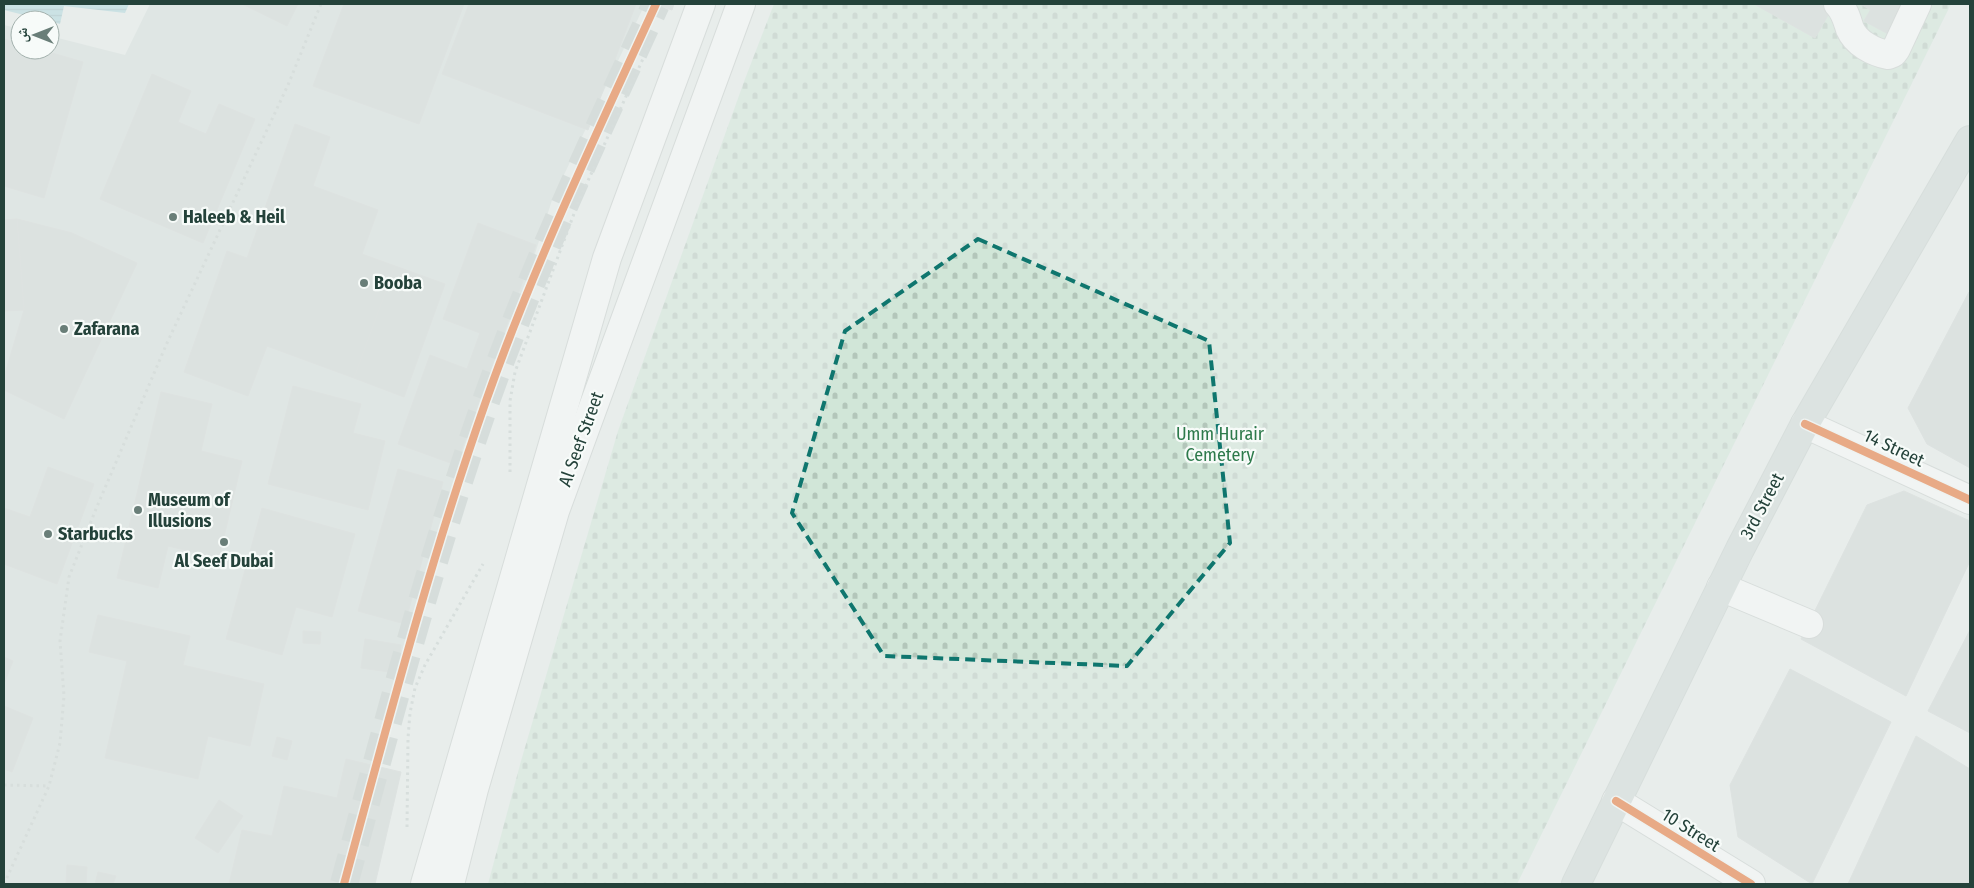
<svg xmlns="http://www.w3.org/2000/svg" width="1974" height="888" font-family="'Fira Sans Condensed','Noto Naskh Arabic',sans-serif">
  <defs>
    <pattern id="cemetery-stones" width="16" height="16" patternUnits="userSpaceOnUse" patternTransform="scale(1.25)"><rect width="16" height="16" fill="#d1e6d8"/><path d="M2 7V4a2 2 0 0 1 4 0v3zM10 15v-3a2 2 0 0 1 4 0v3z" fill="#b3c6ba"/></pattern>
    <pattern id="water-rules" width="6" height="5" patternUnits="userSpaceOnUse" patternTransform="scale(1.25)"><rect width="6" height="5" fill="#a9d4db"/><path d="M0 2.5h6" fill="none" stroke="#91b7bd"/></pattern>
  </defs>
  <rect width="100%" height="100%" fill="#e8edeb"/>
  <!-- built -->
  <polygon fill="#d6dedb" points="150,4 645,4 552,200 335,884 4,884 4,25 20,29 20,50 50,50 50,36 125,55"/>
  <!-- cemetery -->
  <polygon fill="url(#cemetery-stones)" points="774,4 1951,4 1517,884 488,884 521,761 618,431 745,79"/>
  <!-- water -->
  <polygon fill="url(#water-rules)" points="4,4 129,4 125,13 64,6 60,24 4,10"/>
  <!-- building -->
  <g fill="#cfd4d2" stroke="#d1d6d4">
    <polygon points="242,4 298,4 287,26"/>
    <polygon points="344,4 464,4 419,124 313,86"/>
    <polygon points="469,4 636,4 588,130 442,74"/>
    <polygon points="654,4 674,4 672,10"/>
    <polygon points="1754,4 1819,4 1831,10 1815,38"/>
    <polygon points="1860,4 1874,4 1871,10"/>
    <polygon points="1874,4 1910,4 1892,36 1864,21"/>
    <polygon points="4,39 20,44 20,50 42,50 83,62 44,198 4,186"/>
    <polygon points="152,74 191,91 178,122 206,134 219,104 255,119 203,243 100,199"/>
    <polygon points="295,124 330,137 313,186 378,210 362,254 395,266 354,378 267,346 248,396 184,372 227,251 247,258"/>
    <polygon points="17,219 72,233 137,263 64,419 4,390 4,377 24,310"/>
    <polygon points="17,219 24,310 4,311 4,220"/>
    <polygon points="478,223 536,245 456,465 398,444 430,355 467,369 480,333 443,319"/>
    <polygon points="395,266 445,284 404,397 354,378"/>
    <polygon points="1969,292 1970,293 1970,468 1927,444 1908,408"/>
    <polygon points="293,386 361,404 353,433 385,441 368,510 268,484"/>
    <polygon points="161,392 212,404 201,451 242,461 219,558 168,546 158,588 117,578"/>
    <polygon points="48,467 94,484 57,584 4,564 4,508 30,517"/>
    <polygon points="398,469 443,482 405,624 358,611"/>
    <polygon points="1904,491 1970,521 1970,561 1906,696 1801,639 1867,505"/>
    <polygon points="262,508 355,534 332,617 296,607 282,655 226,639"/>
    <polygon points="98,615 190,636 183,665 264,684 250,746 208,736 198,779 105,758 127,661 89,652"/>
    <polygon points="1970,630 1970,733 1928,711"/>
    <polygon points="303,631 321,632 320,644 303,643"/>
    <polygon points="365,639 401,645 397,673 361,668"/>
    <polygon points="4,657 13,661 4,684"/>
    <polygon points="1790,669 1891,722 1812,884 1738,837 1730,785"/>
    <polygon points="4,706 33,718 12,772 4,769"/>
    <polygon points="1916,736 1970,769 1970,884 1848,884"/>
    <polygon points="277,737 292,741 287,760 272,756"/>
    <polygon points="346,759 401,772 375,884 229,884 242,830 272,836 284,786 337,798"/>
    <polygon points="219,800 243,816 218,853 195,838"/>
    <polygon points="67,865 87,867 86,884 66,884"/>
    <polygon points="98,872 116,876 113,884 95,884"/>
  </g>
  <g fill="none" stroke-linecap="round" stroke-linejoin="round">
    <!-- minor-tunnel -->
    <path stroke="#c1cbc8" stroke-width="28" stroke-dasharray="28 14" stroke-linecap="butt" d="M344 884C388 722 430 560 486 401 534 265 596 135 656 4"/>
    <!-- minor casing -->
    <g stroke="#c5cac8" stroke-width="30">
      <g id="minor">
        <path d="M1838 4C1845 11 1847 20 1850 29 1856 43 1873 52 1888 55L1893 53 1896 49 1917 4"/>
        <polyline points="1805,424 1970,500"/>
        <polyline points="1721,587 1809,624"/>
        <polyline points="1616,801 1751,884"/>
        <polyline points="425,884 607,258 701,4"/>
        <polyline points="450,884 474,789 555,511 741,4"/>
      </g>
    </g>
    <!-- major casing -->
    <g stroke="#c3ccc9" stroke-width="30">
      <polyline id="major" points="1576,884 1740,549 1805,424 1970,140"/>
    </g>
    <!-- path -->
    <g stroke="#c3ccca" stroke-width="3" stroke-dasharray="2.5 4" stroke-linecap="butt">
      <polyline points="510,472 510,401 515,372 578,203 651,41"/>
      <polyline points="4,785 49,786"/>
      <polyline points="407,827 408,738 410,713 415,688 425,665 483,564"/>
      <polyline points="4,884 49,786 60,743 64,696 60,641 69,577 96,509 167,343 288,85 321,4"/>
    </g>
    <!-- minor -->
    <use href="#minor" stroke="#fcfcfc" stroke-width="28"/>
    <!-- major -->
    <use href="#major" stroke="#cfd7d5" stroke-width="28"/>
    <!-- cycleway casing -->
    <g stroke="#f7fbf9" stroke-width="11">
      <g id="cycleway">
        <polyline points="1805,424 1970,500"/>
        <polyline points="1616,801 1751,884"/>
        <path d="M344 884C388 722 430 560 486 401 534 265 596 135 656 4"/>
      </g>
    </g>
    <!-- cycleway -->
    <use href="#cycleway" stroke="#e8590c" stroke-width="8"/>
  </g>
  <!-- marked area -->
  <path d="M0 0H1974V888H0ZM978 239 1209 341 1230 543 1127 666 884 656 792 513 845 331Z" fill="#e8edeb" fill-opacity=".55" fill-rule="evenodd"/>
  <path fill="none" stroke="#0f766e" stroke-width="4" stroke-dasharray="10 6" stroke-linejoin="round" d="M978 239 1209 341 1230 543 1127 666 884 656 792 513 845 331Z"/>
  <!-- markers -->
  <g fill="#697e78" stroke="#f7fbf9" stroke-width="2">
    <circle cx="173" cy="217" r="5"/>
    <circle cx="364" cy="283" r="5"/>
    <circle cx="64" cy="329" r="5"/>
    <circle cx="138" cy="510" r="5"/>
    <circle cx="48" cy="534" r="5"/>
    <circle cx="224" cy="542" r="5"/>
  </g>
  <g text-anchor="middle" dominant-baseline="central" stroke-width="4.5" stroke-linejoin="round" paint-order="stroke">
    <!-- poi labels -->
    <g font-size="18" font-weight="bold" fill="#24423a" stroke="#f7fbf9" text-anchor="start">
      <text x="183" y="217">Haleeb &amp; Heil</text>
      <text x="374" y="283">Booba</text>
      <text x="74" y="329">Zafarana</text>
      <text x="148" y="500">Museum of<tspan x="148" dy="21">Illusions</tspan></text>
      <text x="58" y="534">Starbucks</text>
      <text x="224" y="561" text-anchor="middle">Al Seef Dubai</text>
    </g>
    <!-- park labels -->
    <g font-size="18" fill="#2d7a4b" stroke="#f7fbf9">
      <text x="1220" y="434">Umm Hurair<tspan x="1220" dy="21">Cemetery</tspan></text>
    </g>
    <!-- street labels -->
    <g font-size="18" fill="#24423a" stroke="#f7fbf9">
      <text transform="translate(581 439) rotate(-70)">Al Seef Street</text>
      <text transform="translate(1894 448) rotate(25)">14 Street</text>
      <text transform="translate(1762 506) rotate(-62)">3rd Street</text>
      <text transform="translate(1691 830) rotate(32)">10 Street</text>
    </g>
  </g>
  <!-- border -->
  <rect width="1974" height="888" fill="none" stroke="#24423a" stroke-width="10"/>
  <!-- north arrow -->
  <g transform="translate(35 35) rotate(270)"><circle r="24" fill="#f7fbf9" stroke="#a3b1ad"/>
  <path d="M0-4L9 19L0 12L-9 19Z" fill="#697e78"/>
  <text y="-8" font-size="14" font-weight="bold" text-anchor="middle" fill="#24423a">ش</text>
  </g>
</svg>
